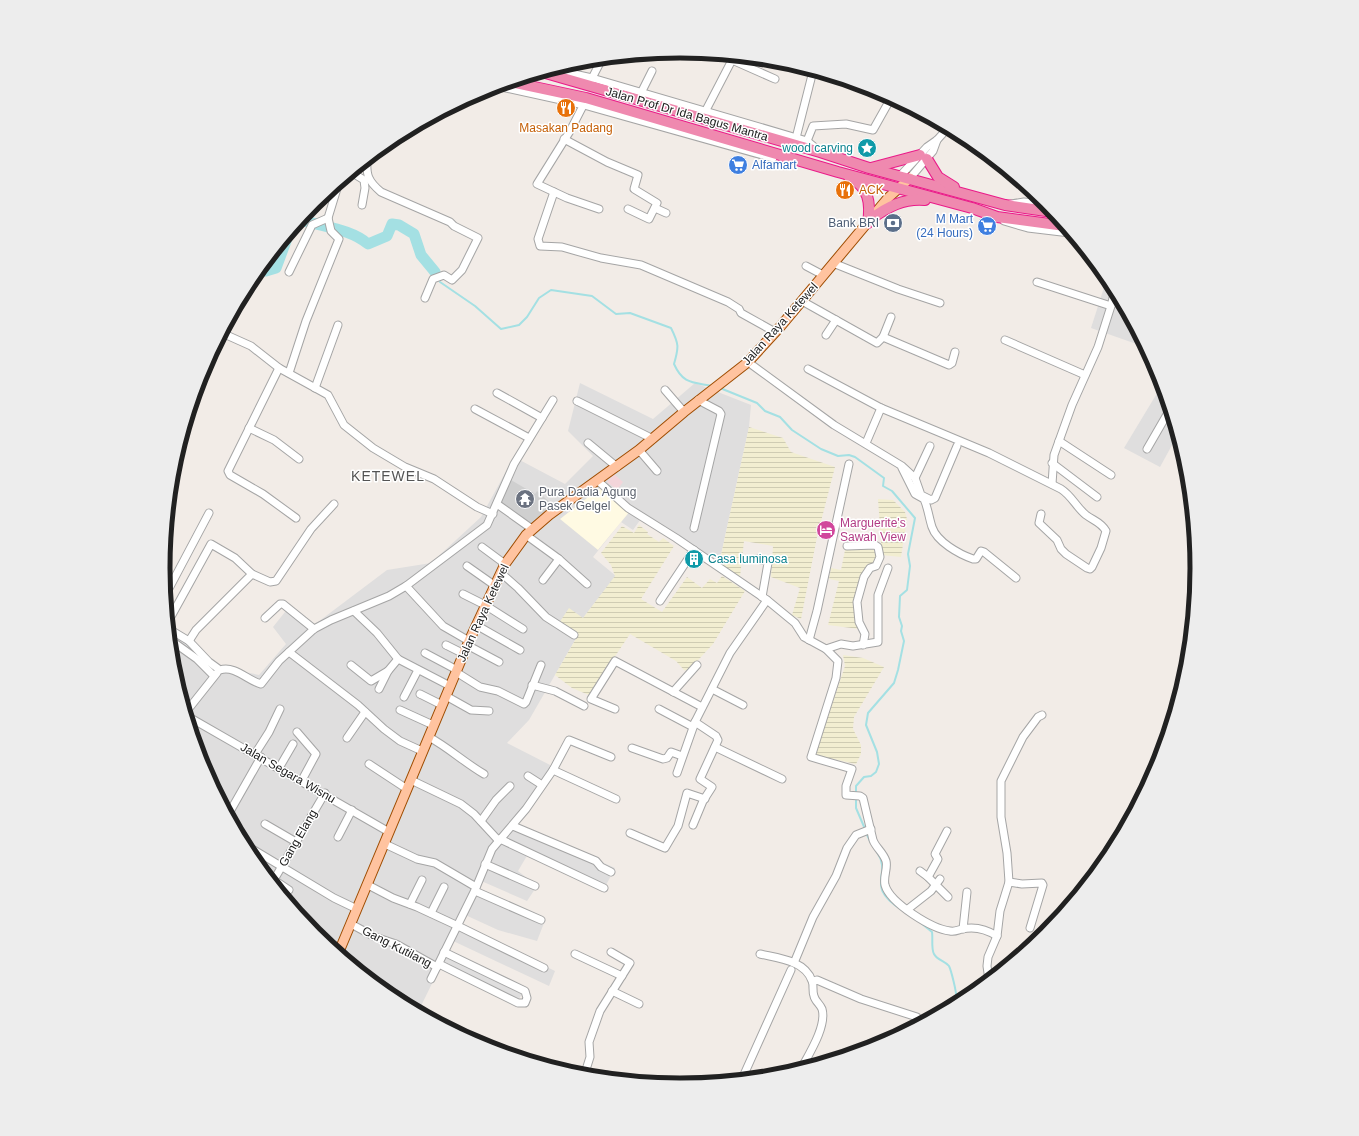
<svg xmlns="http://www.w3.org/2000/svg" width="1359" height="1136" font-family="Arial,sans-serif">
  <defs>
    <pattern id="farmland-rules" width="6" height="5" patternUnits="userSpaceOnUse"><rect width="6" height="5" fill="#f2eed1"/><path d="M0 2.5h6" fill="none" stroke="#cfccb3"/></pattern>
  </defs>
  <rect width="100%" height="100%" fill="#f2ece7"/>
  <!-- residential -->
  <g fill="#dfdede">
    <polygon points="1107,278 1109,281 1145,347 1091,328"/>
    <polygon points="580,383 653,419 695,383 751,405 749,427 719,564 643,516 633,530 621,522 593,557 616,576 583,618 559,623 578,635 529,720 507,743 554,767 517,824 615,868 605,887 528,854 518,871 537,886 527,901 479,880 473,892 544,923 537,941 498,930 461,913 456,922 555,971 549,986 451,940 446,951 525,988 518,1001 442,963 421,1006 470,1035 469,1039 392,998 314,933 250,855 202,766 172,669 168,628 186,637 207,664 259,675 286,644 273,627 289,607 314,625 387,570 431,563 481,517 514,457 565,484 593,456 568,431"/>
    <polygon points="1162,385 1177,436 1160,467 1124,448"/>
  </g>
  <!-- commercial -->
  <polygon fill="#f3d5da" points="614,474 623,482 617,490 607,482"/>
  <!-- education -->
  <polygon fill="#fffae3" points="601,487 631,510 598,550 560,519"/>
  <!-- religious -->
  <polygon fill="#cfcfcf" points="511,480 535,494 537,491 553,505 530,526 500,505"/>
  <!-- farmland -->
  <g fill="url(#farmland-rules)">
    <polygon points="749,427 783,438 791,452 835,467 817,537 801,619 792,615 800,588 771,577 773,546 744,541 740,577 719,564"/>
    <polygon points="878,499 893,500 905,512 907,519 901,557 882,555"/>
    <polygon points="639,525 648,532 647,534 659,542 663,538 674,546 641,599 662,612 687,577 702,588 710,579 717,583 722,576 745,591 713,644 688,671 684,670 676,661 630,634 589,695 572,688 555,675 578,635 559,623 569,608 583,618 615,576 611,565 601,553 622,526 634,533"/>
    <polygon points="846,545 874,550 877,556 855,604 854,617 859,629 828,625 839,581 829,579 831,568 841,570"/>
    <polygon points="843,655 863,658 884,667 854,717 853,729 861,745 861,754 856,764 815,755 845,666"/>
  </g>
  <g fill="none" stroke-linecap="round" stroke-linejoin="round">
    <!-- stream -->
    <g stroke="#a4e0e3" stroke-width="2">
      <path d="M440 282 475 306 501 329 519 325 527 317 539 298 551 290 592 296 616 314 630 313 671 328C679 344 679 347 674 364 683 384 692 382 712 386"/>
      <polyline points="720,388 757,403 765,411 780,417 792,430 821,449 838,456 849,455 855,457 884,478 883,486 892,491 915,518 908,554 910,566 907,590 900,596 899,617 902,626 901,631 904,641 898,670 894,683 868,713 866,725 877,752 879,764 876,772 871,776 864,777 856,786 856,808 865,829"/>
      <polyline points="866,833 871,843"/>
      <path d="M877 852C893 876 863 885 902 910"/>
      <path d="M921 923 932 932C933 938 931 949 934 954 937 960 945 961 949 966 951 970 957 993 956 997L951 1001 948 1008"/>
    </g>
    <!-- river -->
    <g stroke="#a4e0e3" stroke-width="11">
      <path d="M297 223 302 220C323 227 351 229 368 244L387 236 392 224 399 225 414 234 421 255 435 272"/>
      <polyline points="258,271 266,271 276,268 289,233"/>
    </g>
    <!-- minor casing -->
    <g stroke="#a5a5a5" stroke-width="9">
      <g id="minor">
        <polyline points="723,55 732,60"/>
        <polyline points="551,69 592,78 807,141 818,150"/>
        <polyline points="590,82 602,59"/>
        <polyline points="497,86 584,105 773,158"/>
        <polyline points="641,93 652,71"/>
        <polyline points="585,102 570,131 537,184 567,198 599,209"/>
        <polyline points="705,112 732,60 775,79"/>
        <polyline points="796,138 813,71"/>
        <polyline points="564,139 607,162 638,175 634,189 657,203 649,219 628,209"/>
        <polyline points="807,141 813,126 846,124 873,130 891,98"/>
        <path d="M367 159C366 175 368 181 381 192L450 222 454 226 478 238 462 270 452 280 444 275 433 279 425 298"/>
        <polyline points="351,172 364,180 365,188 362,205"/>
        <polyline points="900,176 927,147 937,140 948,128"/>
        <polyline points="910,178 933,151 937,140"/>
        <polyline points="554,192 538,239 540,246 562,247 601,258 641,265 728,302 739,309 741,313 775,332"/>
        <polyline points="1011,204 1024,202 1046,204"/>
        <polyline points="655,208 666,213"/>
        <polyline points="1004,221 1028,228 1070,233"/>
        <polyline points="833,263 898,289 940,303"/>
        <polyline points="806,266 823,275"/>
        <polyline points="289,272 312,225 328,218"/>
        <polyline points="1037,282 1111,306 1098,347 1072,405 1054,455 1052,484"/>
        <polyline points="802,301 877,343 883,337 891,317"/>
        <polyline points="1111,306 1115,290"/>
        <polyline points="222,333 251,346 279,368 328,395 344,425 373,448 405,467 434,479 477,507 493,514"/>
        <polyline points="826,335 836,320"/>
        <polyline points="883,337 949,365 952,363 955,352"/>
        <polyline points="1005,340 1085,375"/>
        <polyline points="748,362 834,425 902,466 915,478 921,495 931,500 935,498 957,446"/>
        <polyline points="279,368 228,471 230,475 263,494 296,518"/>
        <path d="M808 369 881 408 989 453 1061 489C1072 496 1076 507 1086 515 1094 521 1101 522 1106 531L1101 548 1092 567 1090 569 1087 568 1066 554 1061 549 1057 540 1039 523 1041 514"/>
        <polyline points="289,373 306,321 339,239 331,231 328,218 339,182"/>
        <polyline points="315,388 338,325"/>
        <polyline points="665,390 684,412"/>
        <polyline points="497,393 542,418"/>
        <polyline points="577,401 653,439"/>
        <polyline points="475,409 529,438"/>
        <polyline points="249,428 274,440 299,459"/>
        <polyline points="1059,441 1111,475"/>
        <polyline points="588,443 617,467"/>
        <polyline points="866,443 881,408"/>
        <polyline points="1147,449 1169,411"/>
        <polyline points="639,450 657,471"/>
        <polyline points="1052,463 1097,497"/>
        <path d="M902 468 915 494 924 499C928 508 929 518 932 527 937 542 959 554 973 559H976L981 551 984 552 1016 578"/>
        <polyline points="915,478 930,446"/>
        <path d="M597 480 628 508 676 538 767 600 795 623 804 637 826 649 838 661 836 678 811 757 852 769 846 786V795L860 796 863 798 873 840C876 848 883 852 886 861 888 868 883 877 885 885 890 903 932 929 950 931 955 932 958 930 962 929 975 926 986 929 997 936"/>
        <polyline points="497,504 532,529"/>
        <polyline points="694,528 721,414 719,411 698,400"/>
        <polyline points="526,535 559,559 587,584"/>
        <polyline points="847,546 875,545 878,547 880,557 876,566 870,568 864,577 857,602 859,622 865,634 863,645"/>
        <polyline points="482,547 505,564"/>
        <polyline points="757,559 766,561 768,563 762,597"/>
        <polyline points="467,566 494,585"/>
        <polyline points="501,573 518,588 546,617 574,635"/>
        <polyline points="252,574 270,582 276,581 311,529 334,504"/>
        <polyline points="543,580 559,559"/>
        <polyline points="406,586 443,626 469,641"/>
        <polyline points="463,594 485,605 523,629"/>
        <polyline points="165,596 209,513"/>
        <polyline points="660,601 694,550"/>
        <polyline points="354,611 377,633 398,659 450,686"/>
        <polyline points="265,618 280,604 283,604 314,629"/>
        <polyline points="168,622 211,544 235,558 252,574 196,630 189,641"/>
        <polyline points="476,625 520,650"/>
        <path d="M169 629 189 641 209 662 220 670C235 665 248 681 261 684L279 661 314 629 331 620 389 596 406 586 487 525 514 464 553 400"/>
        <polyline points="169,639 197,659 214,676"/>
        <polyline points="809,640 817,611 849,464"/>
        <polyline points="446,645 464,654"/>
        <polyline points="467,645 499,662"/>
        <polyline points="826,649 841,644 853,646 878,642 878,595 888,568"/>
        <polyline points="289,652 358,705 384,729 400,741 422,751"/>
        <polyline points="425,653 457,670"/>
        <polyline points="351,665 371,681 388,671"/>
        <polyline points="456,672 480,687 498,691 524,704 526,702 541,665"/>
        <polyline points="532,685 555,691 584,706"/>
        <polyline points="379,689 388,671 398,659"/>
        <polyline points="712,689 743,705"/>
        <polyline points="673,692 697,665"/>
        <polyline points="420,694 442,705"/>
        <polyline points="446,696 471,710 489,711"/>
        <polyline points="404,697 418,670"/>
        <polyline points="615,709 591,699 615,661 702,707"/>
        <polyline points="659,709 693,727"/>
        <polyline points="400,710 433,725"/>
        <polyline points="186,712 217,673"/>
        <polyline points="187,716 389,832"/>
        <polyline points="297,732 316,754 302,780"/>
        <path d="M429 737C449 748 465 763 484 774"/>
        <polyline points="347,738 365,712"/>
        <polyline points="715,747 782,779"/>
        <polyline points="632,748 663,759 667,758 671,752 682,756"/>
        <polyline points="255,754 269,732 280,709"/>
        <polyline points="369,764 407,789"/>
        <polyline points="279,768 293,744"/>
        <polyline points="553,770 616,799"/>
        <polyline points="677,773 695,722 730,653 767,600"/>
        <polyline points="528,776 542,785"/>
        <polyline points="411,780 461,804 474,814 498,840"/>
        <polyline points="228,815 261,757"/>
        <polyline points="481,821 496,800 510,786"/>
        <polyline points="265,824 296,842"/>
        <polyline points="693,825 703,801 712,787 700,779 718,740 716,736 695,722"/>
        <polyline points="513,826 596,861 601,867 611,872"/>
        <polyline points="630,833 665,848 678,826 687,793 705,799"/>
        <polyline points="338,837 352,810"/>
        <polyline points="500,839 604,888"/>
        <polyline points="244,844 334,898 357,909"/>
        <polyline points="385,844 417,859 435,863 476,887"/>
        <polyline points="485,864 535,886"/>
        <polyline points="920,871 928,877 948,897"/>
        <polyline points="928,877 938,859 935,854 947,831"/>
        <polyline points="274,880 289,890"/>
        <polyline points="1009,882 1022,884 1042,883 1043,885 1030,928"/>
        <polyline points="272,883 325,793"/>
        <polyline points="368,885 393,898 417,907 458,926 544,968"/>
        <polyline points="475,891 541,920"/>
        <polyline points="410,904 422,880"/>
        <polyline points="908,909 931,891 940,879"/>
        <polyline points="431,913 444,887"/>
        <polyline points="351,924 375,937 396,944 437,967"/>
        <polyline points="963,929 967,892"/>
        <polyline points="575,954 622,976"/>
        <path d="M760 954C777 958 805 960 812 981 814 985 812 991 814 996 815 1001 820 1004 822 1009 827 1026 809 1054 801 1069"/>
        <polyline points="794,963 813,917 836,876 847,848 856,835 871,829"/>
        <polyline points="439,964 518,1003 525,1003 527,998 525,991 444,952"/>
        <polyline points="431,979 475,890 492,849 526,809 553,770 569,740 611,757"/>
        <polyline points="989,980 987,966 988,957 997,936 1000,911 1009,882 1007,853 1001,817 1001,781 1023,737 1038,717 1042,715"/>
        <polyline points="813,981 817,980 861,999 917,1017"/>
        <polyline points="612,991 639,1004"/>
        <polyline points="410,1008 412,1005"/>
        <polyline points="584,1076 590,1057 589,1042 600,1011 630,963 611,952"/>
        <polyline points="606,1078 607,1075"/>
        <polyline points="742,1079 791,970"/>
      </g>
    </g>
    <!-- major casing -->
    <g stroke="#9e4c00" stroke-width="11">
      <polyline id="major" points="338,954 469,641 505,564 526,535 549,515 639,450 684,412 748,362 780,327 888,198 910,178"/>
    </g>
    <!-- highway casing -->
    <g stroke="#ea1a89" stroke-width="12">
      <g id="highway">
        <polyline points="542,72 820,152 869,168 1005,205 1053,212"/>
        <polyline points="511,82 586,98 838,172 972,208 997,217 1065,226"/>
        <polyline points="927,159 938,177 954,187"/>
        <polyline points="871,168 920,155"/>
        <path d="M849 177C869 187 871 203 868 223"/>
        <path d="M871 219C887 207 904 198 925 200"/>
      </g>
    </g>
    <!-- minor -->
    <use href="#minor" stroke="#fff" stroke-width="7"/>
    <!-- major -->
    <use href="#major" stroke="#ffc39f" stroke-width="9"/>
    <!-- highway -->
    <use href="#highway" stroke="#ef89af" stroke-width="10"/>
  </g>
  <!-- icons -->
  <defs>
    <g id="restaurant-disc" transform="scale(1)"><circle r="9.5" fill="#e8710a" stroke="#fff"/><path d="M-5-6h1v4h1v-4h1v4h1v-4h1v5L-1.5 .5V6h-2V.5L-5-1ZM5-6V6H3V1.5H1.5Q1.5-4 5-6Z" fill="#fff"/></g>
    <g id="sight-disc" transform="scale(1)"><circle r="9.5" fill="#0f9aa8" stroke="#fff"/><path d="M0-6L1.8-2.2L6-1.7L2.9 1.2L3.7 5.4L0 3.3L-3.7 5.4L-2.9 1.2L-6-1.7L-1.8-2.2Z" fill="#fff"/></g>
    <g id="supermarket-disc" transform="scale(1)"><circle r="9.5" fill="#3f7fe0" stroke="#fff"/><path d="M-6-5.5h2.5l.6 2H6L4.5 2H-2.5L-4.4-4H-6ZM-1.5 3.2a1.3 1.3 0 1 0 .1 0ZM3 3.2a1.3 1.3 0 1 0 .1 0Z" fill="#fff"/></g>
    <g id="bank-disc" transform="scale(1)"><circle r="9.5" fill="#5c6f8a" stroke="#fff"/><path d="M-6-4H6V4H-6ZM0-2.3a2.3 2.3 0 1 0 0 4.6a2.3 2.3 0 1 0 0-4.6Z" fill="#fff"/></g>
    <g id="temple-disc" transform="scale(1)"><circle r="9.5" fill="#6b7280" stroke="#fff"/><path d="M0-6L5-2H3V0L6.5 2.5H4V6H1.5V3h-3V6H-4V2.5H-6.5L-3 0V-2H-5Z" fill="#fff"/></g>
    <g id="hotel-disc" transform="scale(1)"><circle r="9.5" fill="#d1479c" stroke="#fff"/><path d="M-6-4.5h1.5V1H6V5H4.5V3h-9V5H-6ZM-4 0a1.8 1.8 0 1 1 3.6 0ZM.5 0V-2.5h3Q6-2.5 6 0Z" fill="#fff"/></g>
    <g id="building-disc" transform="scale(1)"><circle r="9.5" fill="#0f9aa8" stroke="#fff"/><path d="M-4-6H4V6H1V3H-1V6H-4ZM-2.5-4.3h1.7v1.8h-1.7ZM.8-4.3h1.7v1.8H.8ZM-2.5-1h1.7V.8h-1.7ZM.8-1h1.7V.8H.8Z" fill="#fff"/></g>
  </defs>
  <g fill-rule="evenodd">
    <use href="#restaurant-disc" x="566" y="108"/>
    <use href="#sight-disc" x="867" y="148"/>
    <use href="#supermarket-disc" x="738" y="165"/>
    <use href="#restaurant-disc" x="845" y="190"/>
    <use href="#bank-disc" x="893" y="223"/>
    <use href="#supermarket-disc" x="987" y="226"/>
    <use href="#temple-disc" x="525" y="499"/>
    <use href="#hotel-disc" x="826" y="530"/>
    <use href="#building-disc" x="694" y="559"/>
  </g>
  <g text-anchor="middle" dominant-baseline="central" stroke-width="3" stroke-linejoin="round" paint-order="stroke">
    <!-- street labels -->
    <g font-size="12" fill="#212121" stroke="#fff">
      <text transform="translate(687 114) rotate(16)">Jalan Prof Dr Ida Bagus Mantra</text>
      <text transform="translate(780 324) rotate(-48)">Jalan Raya Ketewel</text>
      <text transform="translate(483 613) rotate(-65)">Jalan Raya Ketewel</text>
      <text transform="translate(288 773) rotate(30)">Jalan Segara Wisnu</text>
      <text transform="translate(298 838) rotate(-60)">Gang Elang</text>
      <text transform="translate(397 947) rotate(27)">Gang Kutilang</text>
    </g>
    <!-- food labels -->
    <g font-size="12" fill="#c56008" stroke="#fff">
      <text x="566" y="128">Masakan Padang</text>
      <text x="859" y="190" text-anchor="start">ACK</text>
    </g>
    <!-- culture labels -->
    <g font-size="12" fill="#0d838f" stroke="#fff" text-anchor="end">
      <text x="853" y="148">wood carving</text>
      <text x="708" y="559" text-anchor="start">Casa luminosa</text>
    </g>
    <!-- shop labels -->
    <g font-size="12" fill="#366cbe" stroke="#fff" text-anchor="start">
      <text x="752" y="165">Alfamart</text>
      <text x="973" y="219" text-anchor="end">M Mart<tspan x="973" dy="14">(24 Hours)</tspan></text>
    </g>
    <!-- service labels -->
    <g font-size="12" fill="#4e5e75" stroke="#fff" text-anchor="end">
      <text x="879" y="223">Bank BRI</text>
    </g>
    <!-- worship labels -->
    <g font-size="12" fill="#5b616d" stroke="#fff" text-anchor="start">
      <text x="539" y="492">Pura Dadia Agung<tspan x="539" dy="14">Pasek Gelgel</tspan></text>
    </g>
    <!-- hotel labels -->
    <g font-size="12" fill="#b23c85" stroke="#fff" text-anchor="start">
      <text x="840" y="523">Marguerite's<tspan x="840" dy="14">Sawah View</tspan></text>
    </g>
    <!-- quarter labels -->
    <g font-size="14" letter-spacing="1" fill="#545454" stroke="#fff">
      <text x="388" y="476">KETEWEL</text>
    </g>
  </g>
  <!-- crop -->
  <path d="M0 0H1359V1136H0ZM170 568a510 510 0 1 1 1020 0a510 510 0 1 1-1020 0Z" fill="#ededed" fill-rule="evenodd"/>
  <path fill="none" stroke="#212121" stroke-width="5" d="M170 568a510 510 0 1 1 1020 0a510 510 0 1 1-1020 0Z"/>
</svg>
